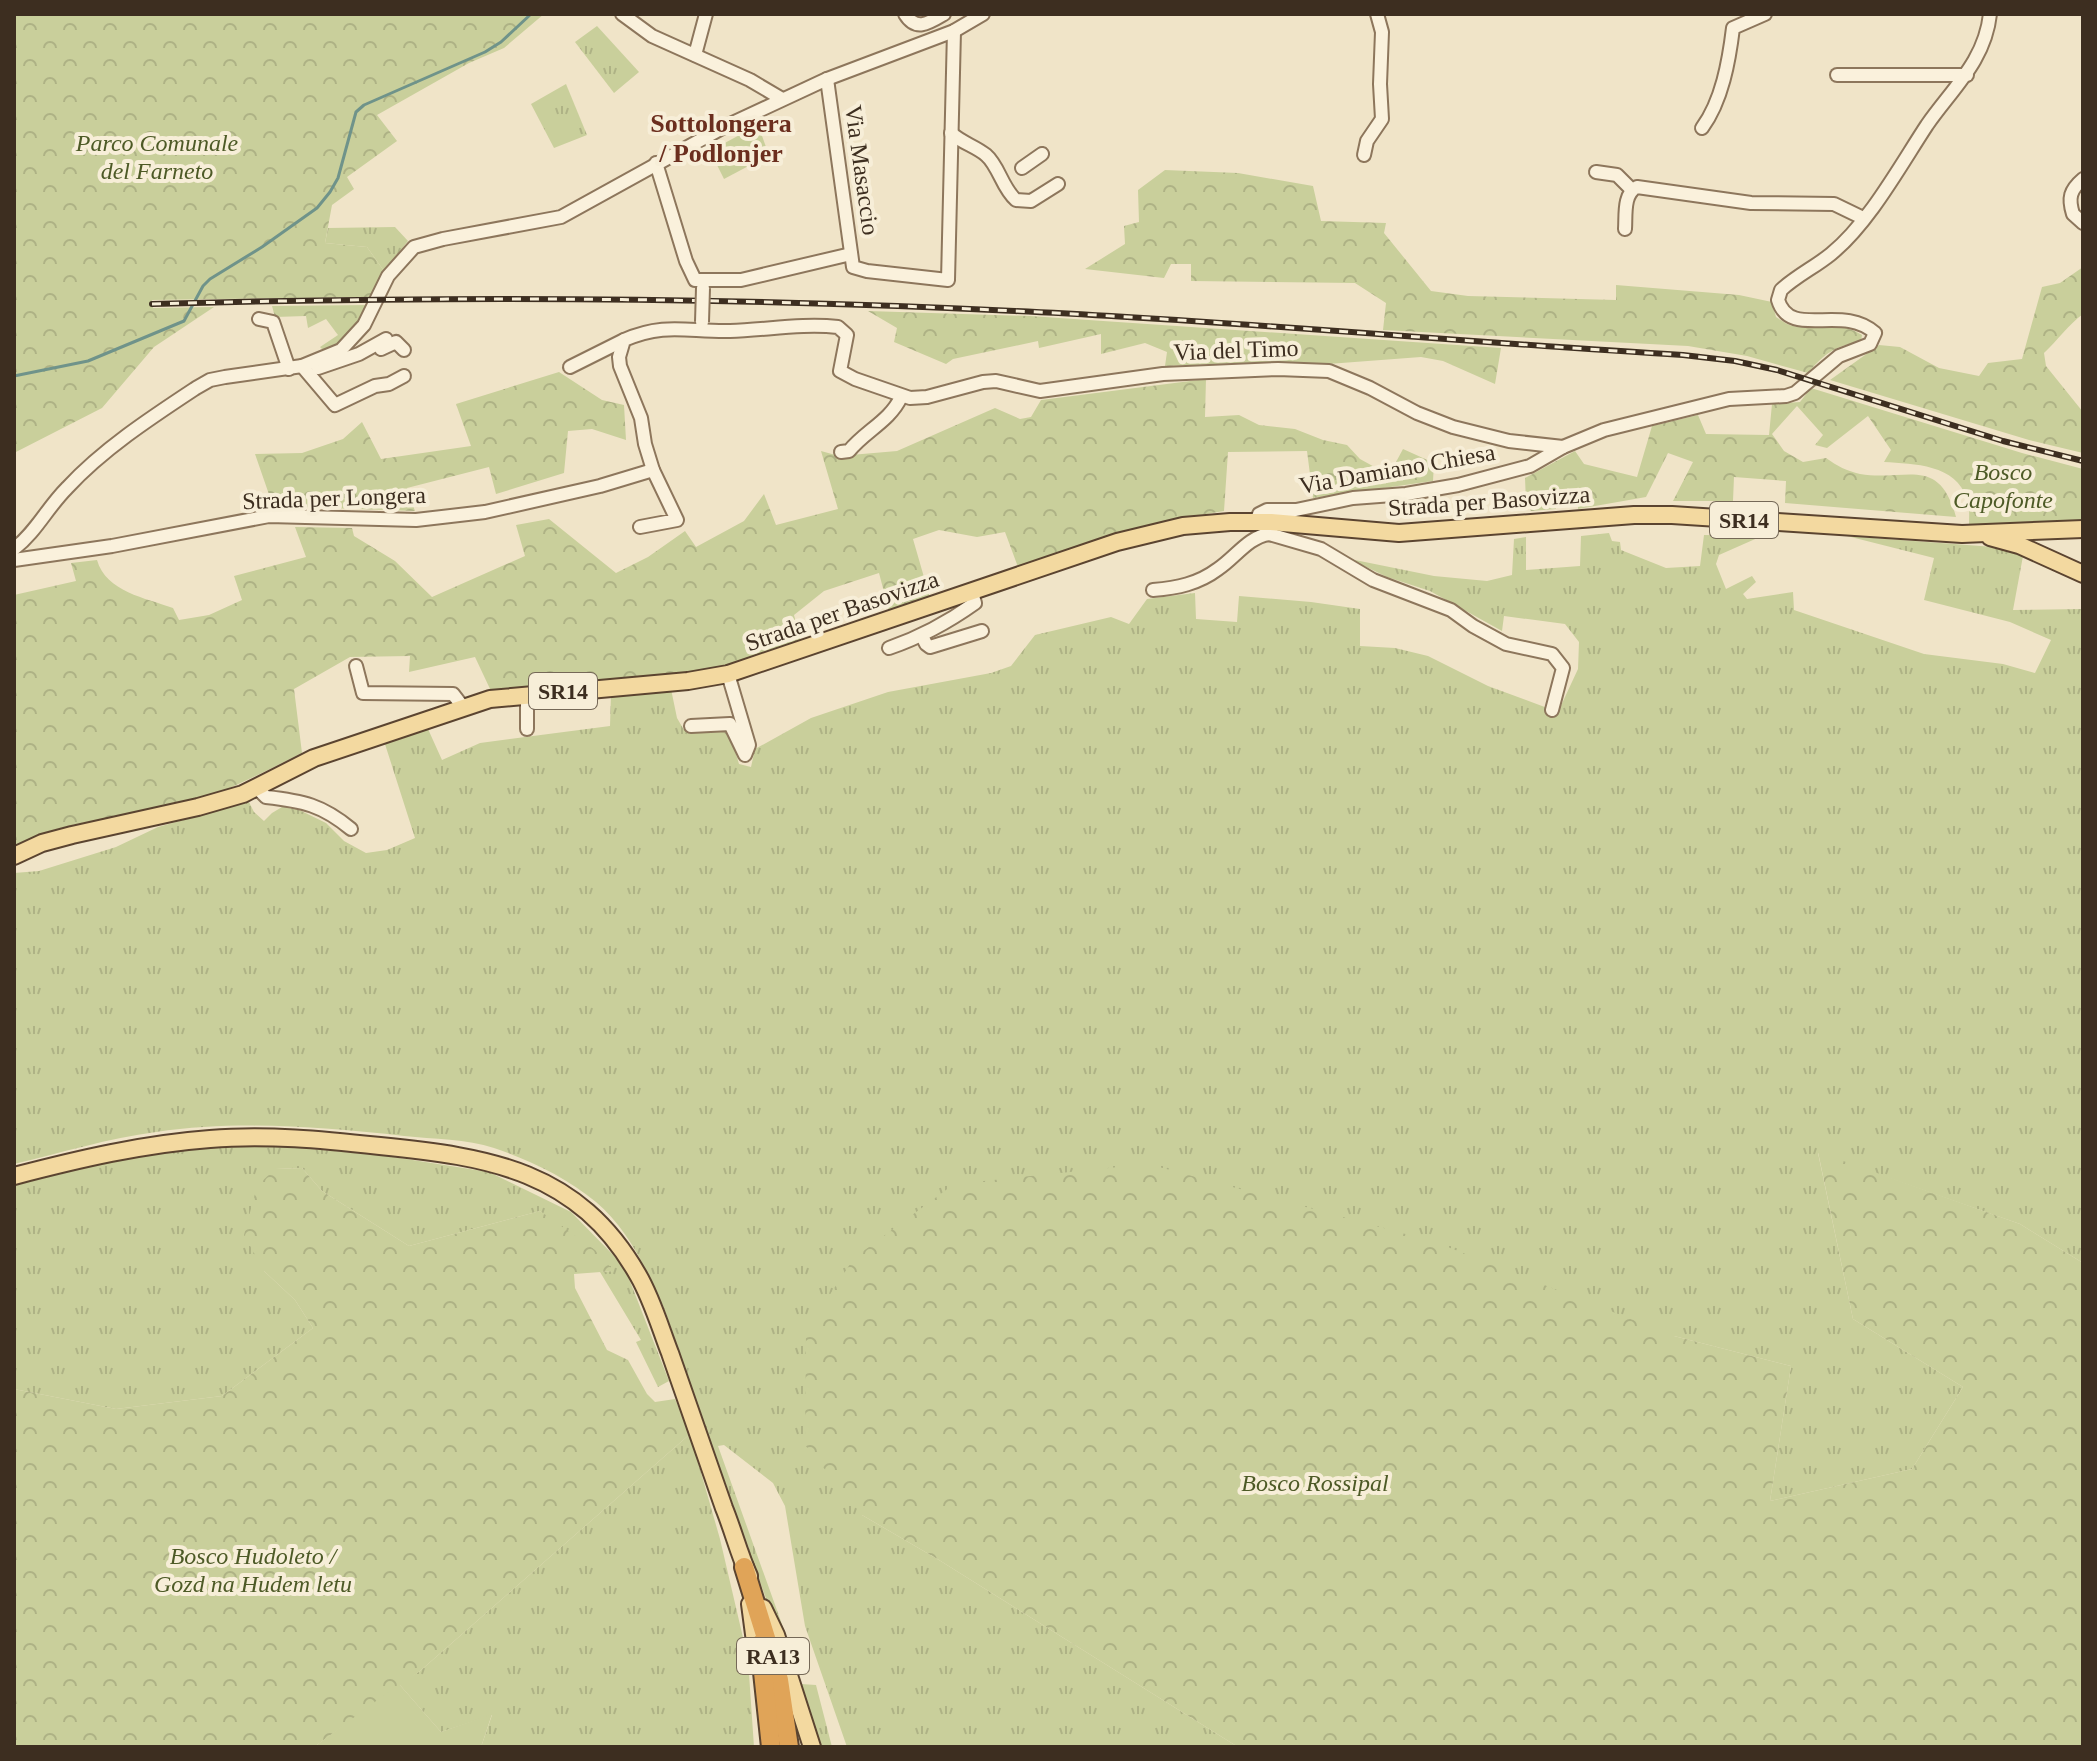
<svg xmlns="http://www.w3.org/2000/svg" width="2097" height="1761" font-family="Georgia,serif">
  <defs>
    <pattern id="grass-tufts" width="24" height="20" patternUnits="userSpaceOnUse" patternTransform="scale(2)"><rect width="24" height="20" fill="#c9cf9b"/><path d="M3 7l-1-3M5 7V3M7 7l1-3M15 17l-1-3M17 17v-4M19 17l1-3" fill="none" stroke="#aeb285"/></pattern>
    <pattern id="forest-crowns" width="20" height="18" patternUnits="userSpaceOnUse" patternTransform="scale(2)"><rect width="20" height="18" fill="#c9cf9b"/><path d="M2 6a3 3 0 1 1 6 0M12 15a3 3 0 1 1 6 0" fill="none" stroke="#aeb285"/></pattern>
  </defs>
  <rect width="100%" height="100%" fill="#f0e4c8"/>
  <!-- grass -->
  <g fill="url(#grass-tufts)">
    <polygon points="597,26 639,72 614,93 575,42"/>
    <polygon points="566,84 587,135 554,148 531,104"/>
    <polygon points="395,227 408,241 384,271 367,247 325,243 328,228"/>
    <path d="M1609 533 1612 541 1620 542 1621 550 1666 568 1700 566 1704 535 1762 536 1719 555 1716 564 1726 589 1752 576 1756 582 1743 594 1747 599 1793 592 1794 610 1924 654 2003 664 2035 673 2051 640 2010 622 1924 600 1934 558 1847 536 1994 547 2023 556 2013 610 2083 609V1263L2020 1224 1818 1153 1853 1319 1963 1387 1912 1469 1770 1501 1791 1366 1674 1336 862 1515 939 1560 1238 1747H847L805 1626 785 1506 773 1483 724 1445 718 1446 788 1641 801 1684 816 1685 832 1747H818L664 1308C646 1269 629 1230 596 1202 567 1178 530 1160 494 1148 467 1139 433 1139 404 1136 321 1127 240 1120 156 1132 109 1138 61 1153 14 1164V873L39 871 116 847 158 827 249 802 254 812 264 821 272 813 287 804 326 823 344 841 366 853 387 850 415 838 384 741 428 729 442 760 480 743 610 726 611 694 671 689 677 718 684 730 721 731 730 734 739 764 751 767 755 749 811 718 888 692 991 673 1011 666 1035 635 1111 617 1129 624 1147 599 1195 593 1196 619 1237 622 1239 596 1311 602 1360 609V646L1395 648 1428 656 1488 686 1558 712 1578 669 1579 642 1565 624 1504 616 1502 631 1430 591 1387 577 1350 559 1434 576 1487 581 1512 575 1514 539 1526 537V570L1580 566 1581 536Z"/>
    <polygon points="281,1146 387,1156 489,1172 571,1212 624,1266 669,1381 658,1387 636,1342 641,1340 600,1272 613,1271 540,1211 409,1246 322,1191 302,1168 276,1169 264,1271 295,1300 313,1328 222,1396 116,1409 14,1389 14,1185 98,1163 199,1148"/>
    <polygon points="690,1434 720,1539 748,1659 754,1747 481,1747 492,1715 441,1732 399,1684 420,1671"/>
  </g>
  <!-- forest -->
  <g fill="url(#forest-crowns)">
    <polygon points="14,14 544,14 504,48 469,63 377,115 397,141 347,177 354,189 332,205 325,243 367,247 384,271 372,297 152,300 153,308 214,307 154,347 102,408 14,453"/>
    <path d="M1165 170 1238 173 1313 186 1321 221 1386 223 1384 233 1431 291 1468 296 1616 300V285L1739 295 1772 302 1776 317C1781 320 1787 325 1793 326 1818 331 1839 320 1862 335L1861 341C1834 347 1826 352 1808 373L1747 356 1688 346 1383 330 1386 303 1355 283 1191 281V264H1171L1164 278 1085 269 1125 244 1124 226 1139 222 1138 190Z"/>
    <path d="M2083 267V314C2068 325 2058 340 2044 353L2046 366 2083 412V453L2029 440 1830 380 1879 345 1900 347 1939 368 1979 376 1988 363 2022 359 2042 287 2060 283Z"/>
    <path d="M369 305C357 325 346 341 327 354L320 347 338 335 326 319 308 328 306 316 275 317 272 306Z"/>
    <polygon points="868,311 1030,316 1501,348 1495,384 1443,361 1421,357 1328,364 1275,362 1165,366 1167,352 1145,343 1101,354 1101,334 1039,348 1038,341 953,359 946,364 894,342 897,328"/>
    <polygon points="559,372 602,400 624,405 626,440 592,429 568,431 564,473 496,494 489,467 407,488 415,511 273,506 255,454 302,453 343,439 362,422 381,459 471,446 456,404"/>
    <path d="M1206 379 1205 417 1239 415 1259 425 1295 429 1323 440 1347 445 1360 459 1389 475 1403 449 1434 463 1433 481 1313 498 1307 451 1228 452 1224 511 1160 522 1018 567 1005 532 977 537 939 530 913 539 930 598 889 611 879 573 824 591 794 615 801 642 737 664 672 675 491 691 475 657 409 672 410 656 350 657 294 689 302 753C263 772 224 794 182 805 130 818 59 819 14 847V595L76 581 71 563 97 560C106 592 146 598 173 608L179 620 209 615 242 600 234 576 306 557 295 527 352 528 354 536 395 561 432 597 525 556 516 525 549 519 616 573 648 557 685 531 696 547 744 521 764 494 776 525 838 509 821 451 839 456 897 451 995 408 1020 419 1031 417 1041 400Z"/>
    <path d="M1811 388 2022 453 2083 469V521L1969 525C1969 517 1970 507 1967 499 1956 464 1914 464 1884 462L1891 450 1868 416 1827 448 1815 445 1823 435 1797 406 1772 434 1784 451 1803 462 1826 458C1837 466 1847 471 1860 474 1905 482 1939 454 1956 517L1785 503 1786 481 1734 477 1733 501H1673L1693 462 1668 453 1646 497 1578 509V492L1555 493 1556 509 1531 511 1526 502 1525 478 1575 451 1584 464 1637 477 1652 426 1698 415 1706 434 1769 435 1772 404 1800 402Z"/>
    <polygon points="1818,1152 2020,1224 2083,1263 2083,1747 1238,1747 939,1560 862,1515 805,1445 806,1331 854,1258 954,1184 1148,1164 1435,1242 1674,1336 1791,1366 1770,1501 1912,1469 1963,1387 1853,1319"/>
    <polygon points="302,1168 322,1191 409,1246 540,1211 595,1250 614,1271 574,1274 575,1288 607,1350 628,1360 647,1394 655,1402 675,1399 690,1434 420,1671 314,1747 14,1747 14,1389 116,1409 222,1396 313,1328 295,1300 264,1271 244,1235 257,1186 275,1169"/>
  </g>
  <!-- park -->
  <g fill="#c9cf9b">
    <polygon points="758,125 769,155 724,179 710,151"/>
    <polygon points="399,1684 441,1732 492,1714 481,1747 314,1747"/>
  </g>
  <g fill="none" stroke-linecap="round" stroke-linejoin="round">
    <!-- stream -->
    <polyline stroke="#6f938a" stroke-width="3" points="14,376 88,361 184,321 203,286 210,279 262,247 317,208 330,192 338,178 356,112 364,105 485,52 501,42 531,14"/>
    <!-- minor casing -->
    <g stroke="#8d765c" stroke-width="16">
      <g id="minor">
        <polyline points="622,14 652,36 750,80 782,99"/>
        <path d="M905 14C916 32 929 23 944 14"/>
        <polyline points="695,55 706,14"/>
        <polyline points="1837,75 1967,75"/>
        <polyline points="827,79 853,267 867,271 948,280 954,31"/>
        <path d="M1702 128C1722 101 1729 61 1733 28L1765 14"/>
        <path d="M951 133C962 143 975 146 986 155 999 166 1002 188 1016 200L1031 201 1058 184"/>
        <polyline points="1364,155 1367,141 1382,119 1380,84 1382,32 1377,14"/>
        <polyline points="656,163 686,261 695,280 741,280 851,254"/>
        <polyline points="1022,168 1042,154"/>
        <polyline points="1596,172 1617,175 1632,190"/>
        <path d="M2083 179C2070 190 2068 198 2073 214L2083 223"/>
        <path d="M1625 229C1626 215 1623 194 1637 187L1751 203 1834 204 1863 218"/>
        <polyline points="259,319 273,322 289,369"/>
        <polyline points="381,349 396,342 404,350"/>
        <polyline points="302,366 335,405 375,386 389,384 404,376"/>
        <polyline points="570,367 624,340"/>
        <polyline points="318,368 359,354 386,339"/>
        <path d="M841 452 849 451C865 431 890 421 901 397"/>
        <path d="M1256 522 1259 514 1267 510H1296L1353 498 1406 494 1458 485 1530 466 1563 447 1604 430 1729 399 1786 396 1795 393 1839 356 1870 344 1875 333C1842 303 1790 340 1778 300L1781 290C1796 276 1815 267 1831 254 1869 223 1900 166 1927 125 1952 89 1985 61 1990 14"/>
        <polyline points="1271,522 1269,534 1321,549 1373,580 1451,610 1473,626 1506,644 1552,654 1563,668 1552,710"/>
        <path d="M640 527 677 520 653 470 645 444 641 418 620 366 619 357 624 340C665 322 688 332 730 331 766 330 802 323 838 327L847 335 840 371 855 379 910 398 927 397 983 382 996 381 1040 391 1163 374 1278 369 1329 371 1370 388 1417 413 1453 427 1509 441 1563 447"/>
        <path d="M14 549C36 532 47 508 67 488 103 449 152 417 196 388L210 380 225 377 302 366 341 350 364 325 388 276 414 247 443 239 561 217 724 127 827 79 954 31 983 14"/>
        <polyline points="14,560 112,546 269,516 416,520 485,512 600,486 653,470"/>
        <path d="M1153 590C1177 588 1198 584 1218 569 1235 558 1248 537 1269 534"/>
        <polyline points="922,636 926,644 930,647 982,631"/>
        <path d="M889 648C921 637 947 623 975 603L972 593"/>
        <polyline points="356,666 363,693 453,694 463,707"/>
        <polyline points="691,726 730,724 745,755 749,745 728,674"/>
        <polyline points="527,729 527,694"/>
        <path d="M257 788 266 797C303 801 322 805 351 829"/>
      </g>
    </g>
    <!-- major casing -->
    <g stroke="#5b4430" stroke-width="20">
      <g id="major">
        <polyline points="1990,537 2019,545 2083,574"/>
        <polyline points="14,856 42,843 72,835 198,807 243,794 314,758 490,699 688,681 728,674 1117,542 1183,526 1230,522 1271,522 1399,533 1634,515 1672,515 1962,534 2083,529"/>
        <path d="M14 1176C79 1159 143 1144 210 1139 266 1134 324 1140 380 1146 489 1157 578 1170 638 1275 652 1299 660 1327 670 1353 688 1405 706 1456 724 1508 733 1530 739 1554 749 1576"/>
        <polyline points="750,1604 757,1657"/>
        <polyline points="763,1608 776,1635 812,1747"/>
      </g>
    </g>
    <!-- highway casing -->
    <g stroke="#5b4430" stroke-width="22">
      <g id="highway">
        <polyline points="744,1567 779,1680 789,1747"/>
        <polyline points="760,1644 771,1747"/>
      </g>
    </g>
    <!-- minor -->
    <use href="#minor" stroke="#faf1dc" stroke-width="12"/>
    <!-- major -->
    <use href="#major" stroke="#f3d9a0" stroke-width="16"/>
    <!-- highway -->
    <use href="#highway" stroke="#e0a458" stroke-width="18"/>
    <!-- rail casing -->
    <g stroke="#3d2e20" stroke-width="6">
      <path id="rail" d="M152 304C439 296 728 297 1015 311 1238 321 1460 342 1683 355L1735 361 1777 370 2003 441 2083 461"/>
    </g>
    <!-- rail -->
    <use href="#rail" stroke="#f7eed8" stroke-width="3" stroke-dasharray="9" stroke-linecap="butt"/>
    <!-- minor-bridge casing -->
    <g stroke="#8d765c" stroke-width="16" stroke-linecap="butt">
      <polyline id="minor-bridge" points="702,322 703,288"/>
    </g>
    <!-- minor-bridge -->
    <use href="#minor-bridge" stroke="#faf1dc" stroke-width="12"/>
  </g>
  <g text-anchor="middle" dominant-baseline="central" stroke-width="8" stroke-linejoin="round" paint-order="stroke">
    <!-- shield labels -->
    <g fill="#f7eed8" stroke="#756857" stroke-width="2">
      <rect x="1710" y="502" width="68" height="36" rx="6"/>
      <rect x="529" y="673" width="68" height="36" rx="6"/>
      <rect x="737" y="1638" width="72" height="36" rx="6"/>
    </g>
    <g font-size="22" font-weight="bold" fill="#3d2e20">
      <text x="1744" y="520">SR14</text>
      <text x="563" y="691">SR14</text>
      <text x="773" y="1656">RA13</text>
    </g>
    <!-- park labels -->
    <g font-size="24" font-style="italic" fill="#4d5a26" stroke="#f7eed8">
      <text x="157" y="143">Parco Comunale<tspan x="157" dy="28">del Farneto</tspan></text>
      <text x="2003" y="472">Bosco<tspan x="2003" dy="28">Capofonte</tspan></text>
      <text x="1315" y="1483">Bosco Rossipal</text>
      <text x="253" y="1556">Bosco Hudoleto /<tspan x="253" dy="28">Gozd na Hudem letu</tspan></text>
    </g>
    <!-- street labels -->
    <g font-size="24" fill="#3d2e20" stroke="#f7eed8">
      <text transform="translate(862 170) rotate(82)">Via Masaccio</text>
      <text transform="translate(1236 350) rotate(-2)">Via del Timo</text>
      <text transform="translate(1397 469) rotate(-10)">Via Damiano Chiesa</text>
      <text transform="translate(334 498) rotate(-2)">Strada per Longera</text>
      <text transform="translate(1489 501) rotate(-4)">Strada per Basovizza</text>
      <text transform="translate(842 611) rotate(-19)">Strada per Basovizza</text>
    </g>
    <!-- neighbourhood labels -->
    <g font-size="26" font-weight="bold" fill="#6b2e1e" stroke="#f7eed8">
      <text x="721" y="123">Sottolongera<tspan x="721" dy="30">/ Podlonjer</tspan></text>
    </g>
  </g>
  <!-- border -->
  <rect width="2097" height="1761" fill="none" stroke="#3d2e20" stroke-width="32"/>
</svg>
